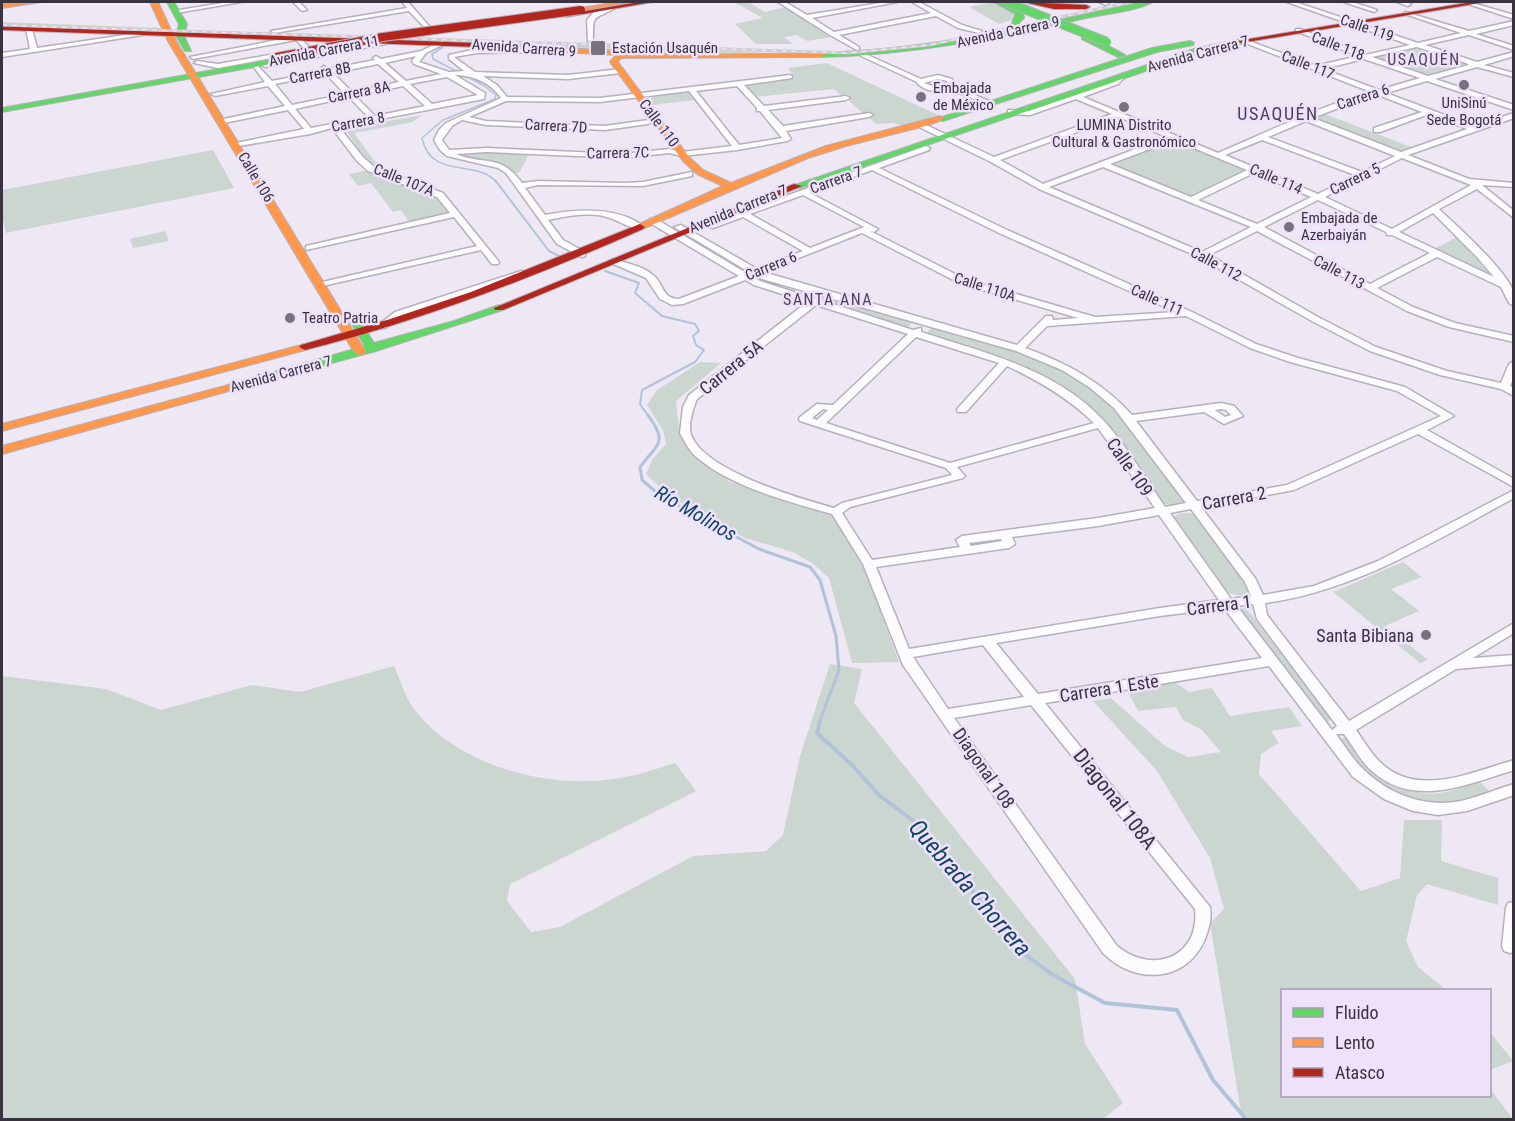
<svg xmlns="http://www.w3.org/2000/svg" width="1515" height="1121" font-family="'Roboto Condensed',sans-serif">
  <rect width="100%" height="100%" fill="#eee7f4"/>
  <!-- green -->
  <g fill="#ccd6d1">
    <polygon points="734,2 748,2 765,12 786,7 832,37 807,41 797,35 784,37 793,44 756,44 735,24 763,18"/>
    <polygon points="994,2 1010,9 1016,16 1014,19 999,24 969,7"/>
    <polygon points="2,22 160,28 159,32 2,27"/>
    <polygon points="456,42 582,44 766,52 693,55"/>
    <polygon points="1420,48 1467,64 1426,76 1374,57"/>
    <polygon points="827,63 831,65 938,115 904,126 894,123 876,124 869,118 872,115 864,114 849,101 852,98 842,96 834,89 754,97 744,84 795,78 788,68"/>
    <polygon points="689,92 695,100 652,105 649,100 654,96"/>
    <polygon points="1325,114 1411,147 1398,152 1312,119"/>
    <polygon points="422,115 413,122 354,133 378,166 371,167 345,129"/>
    <polygon points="1175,140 1249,170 1192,198 1112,165"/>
    <polygon points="213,150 234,188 6,233 2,216 2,190"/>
    <polygon points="470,151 529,154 519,173 514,173 507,167 452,154"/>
    <polygon points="369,170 433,194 449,213 409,223 401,210 393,212 371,183 358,186 349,174"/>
    <polygon points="165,231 169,241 133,248 130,239"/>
    <polygon points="1457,237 1490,275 1434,249"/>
    <polygon points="827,297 912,323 907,328 822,301"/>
    <path d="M931 328 1045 360 1063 368 1098 393 1123 421 1184 501 1178 505 1161 504C1140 473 1113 425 1085 401 1042 365 979 351 927 333Z"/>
    <polygon points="700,362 721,363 676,401 679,430 700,460 730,482 834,515 865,568 899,662 852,663 829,578 812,563 793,552 745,538 669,496 646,474 652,460 666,444 663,430 647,405 657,390"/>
    <polygon points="1181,513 1195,514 1251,589 1249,594 1243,596 1227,593 1173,517"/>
    <polygon points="1403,562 1422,577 1391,589 1419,611 1385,626 1428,660 1420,663 1333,592"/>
    <polygon points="1246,608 1329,715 1330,720 1326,724 1237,609"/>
    <path d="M830 664 862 669 854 703 1075 979 1085 1044 1123 1103 1103 1119H2V676L106 689 161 710 252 685 300 692 394 666C400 679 405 696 413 708 456 765 545 789 613 779 634 777 655 769 675 763L696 791 510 884 507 901 531 932 560 927 693 856 766 851 783 835 800 756Z"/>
    <polygon points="1173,681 1189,692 1212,688 1230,716 1289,707 1302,726 1271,731 1279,743 1261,754 1259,774 1361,891 1400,878 1404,820 1442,820 1441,861 1498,878 1498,905 1427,884 1417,895 1406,941 1418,967 1446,990 1282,990 1282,1096 1490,1096 1490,1089 1513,1119 1242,1119 1210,923 1224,909 1210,858 1157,771 1093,701 1111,698 1165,746 1188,757 1221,752 1202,730 1183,720 1176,707 1138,711 1125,686"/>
    <path d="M1346 738C1369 766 1400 798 1439 793 1453 792 1467 785 1480 782L1490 792C1476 796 1460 803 1445 804 1395 807 1365 776 1338 739Z"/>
    <polygon points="1490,1032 1513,1061 1490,1070"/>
  </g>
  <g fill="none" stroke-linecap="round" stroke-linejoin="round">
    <!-- stream-far3 -->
    <path stroke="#b0c3d9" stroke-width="1.5" d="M443 47 432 54 433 59 483 85 496 95 495 99 443 120 422 138C430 180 479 159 496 182"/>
    <!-- stream-far2 -->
    <g stroke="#b0c3d9" stroke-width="2">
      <polyline points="495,180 549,251 559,256"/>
      <polyline points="605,271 639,283 635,293 662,316 695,324 699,331 693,336 696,345 704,350 695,362 642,390 640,404 649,417"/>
    </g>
    <!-- stream-far1 -->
    <path stroke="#b0c3d9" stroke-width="3" d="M648 415C668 443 659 442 640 467L642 480 662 497 759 549 810 567 820 580 836 636 839 670 819 723"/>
    <!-- stream -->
    <polyline stroke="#b0c3d9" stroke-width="4" points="820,722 817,733 851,764 879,795 924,829 1018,949 1053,975 1105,1003 1177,1010 1213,1080 1247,1120"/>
    <!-- street casing -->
    <g stroke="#b6b0bc" stroke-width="3">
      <g id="street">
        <polygon points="229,2 241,2 176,13 173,11"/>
        <polygon points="293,2 299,2 307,10 302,11"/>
        <polygon points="402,2 408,2 429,26 429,28 425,28 409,11 274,33 271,31 407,8"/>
        <polygon points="778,2 785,2 807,15 886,2 897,2 812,18 834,32 931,13 912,2 919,2 962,25 982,31 979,33 958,28 936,16 839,35 859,47 859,49 857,50 830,35"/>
        <polygon points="1099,2 1107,2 1109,3 1106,5"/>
        <path d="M1287 2H1295L1418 43 1461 33 1405 14V12L1469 31 1514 21V25L1476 34 1514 46V50L1469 35 1425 45 1477 62 1514 52V56L1484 65 1514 73V77L1477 67 1435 79 1514 105V110L1427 81 1386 93 1474 126 1514 113V118L1408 155 1469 179 1514 183V187L1482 185 1514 211V218L1477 189 1439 209C1457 226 1506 270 1513 291 1515 295 1514 302 1514 306L1509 303 1501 287 1437 257 1377 288 1413 307 1455 323 1514 336V342L1449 327 1407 311 1257 231 1209 255 1318 317 1376 347 1447 371 1501 383 1509 364 1514 361V377L1510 386 1514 388V396L1501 389 1440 375 1370 351 1312 321 1199 257 1039 189 991 162 917 126 924 124 994 157 1112 114 1076 99 1030 115 1011 114H1008V110L1029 111 1114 82 1124 73 1127 75 1118 84 1083 97 1218 153C1269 131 1318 107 1371 92L1240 41V39H1244L1316 66 1358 56 1296 31V29H1300L1365 55 1410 45ZM1417 47 1466 63 1469 65 1428 76 1372 57ZM1364 59 1420 78 1379 90 1323 69ZM1378 95 1422 112 1374 128V132H1380L1429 114 1467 129 1401 152 1313 118 1351 103ZM1119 117 1167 137 1043 184 1000 160ZM1306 121 1395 156 1362 172 1268 137ZM1174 140 1247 170 1191 197 1110 164ZM1262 140 1355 175 1318 194 1225 155ZM1402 158 1471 185 1392 229 1325 197ZM1103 167 1251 227 1202 252 1049 187ZM1254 173 1311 197 1257 224 1198 200ZM1318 200 1386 232 1387 235H1392L1430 253 1370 284 1264 227ZM1433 213 1476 256 1494 277 1399 232Z"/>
        <polygon points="1344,2 1352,2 1377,10 1374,12"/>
        <polygon points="1397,2 1405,2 1411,4 1408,6"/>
        <polygon points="1469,2 1514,15 1514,19 1468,4"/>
        <path d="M610 7 615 8C594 21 593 11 593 40L588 41 587 20 593 13Z"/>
        <polygon points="29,27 32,29 37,48 152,31 155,33 2,57 2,53 30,49 26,29"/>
        <polygon points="298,36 311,49 311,51 307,51 296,40 193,59 190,57"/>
        <polygon points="388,40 391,42 390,43 265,67 262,65"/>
        <path d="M442 41 445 43 444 44 426 53 419 62 449 72 464 71 449 59V55L477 49H554L557 51 556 52 477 53 454 57 475 72 568 75 621 69 624 71 621 73 568 79 483 76 497 85 507 97 600 98 790 75 792 76V78L744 85 764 106 846 96 850 98 846 100 768 110 783 126 869 113 873 115 869 117 786 131 791 139 787 141 737 150 682 156 669 153 623 158 487 152 456 154C486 166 500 153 522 183L538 181 625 183 643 182 692 172V176L643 186 538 185 525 188 545 215C577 209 617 206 645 227 637 233 620 221 610 218 592 211 567 216 548 220L563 240 585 252V256L582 257 557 244 506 173 498 168 447 156 440 150 434 140 439 130 446 123 501 98C490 82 474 76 455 75L485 93 484 99 339 127 363 157 374 167 443 193 499 262 498 264H492L481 250 318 287V283L477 246 454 217 306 250V246L450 213 437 197 368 171 357 161 332 128 310 134 233 147V143H236L304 129 288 110 219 124V120L285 106 268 86 215 96 211 94 265 82 253 66 256 64 272 81 323 71 321 68 324 66 329 69 375 60 373 58 376 56 381 59 421 51ZM416 56 412 61 414 64 441 74 406 81 385 63ZM378 64 399 82 352 92 333 73ZM326 74 345 94 292 105 275 84ZM447 77 478 95 432 104 410 84ZM403 86 425 106 375 116 355 96ZM737 86 757 108V111H760L782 138 739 145 696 91ZM689 91 732 146 682 152 669 149 623 154 487 148 449 150 442 140 452 126 462 120 486 125 605 130 648 124 652 122 648 120 605 126 486 121 469 117 506 101 600 102ZM349 97 368 117 311 128 295 109Z"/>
        <path d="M863 53 921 79 938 75 952 79 955 87 994 103 987 105C976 100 963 93 950 91 937 88 931 95 918 84L917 82 861 56 860 55ZM938 79 947 81 948 85 935 87 924 83Z"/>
        <polygon points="275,54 278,56 277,57 218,68 194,63 197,61 218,64"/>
        <path d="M926 146 930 148 929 150 879 168 1005 229 1190 311 1256 344 1298 358 1405 387 1454 416 1427 430 1514 479V487L1418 434 1294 490 1201 507 1255 578 1263 595 1314 586 1378 561 1514 490V498C1434 541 1356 591 1265 603L1267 615 1349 721 1514 623V633L1473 658 1514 655V664L1456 669 1356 730C1364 741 1371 754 1381 763 1418 798 1472 772 1514 760V770C1468 784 1414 809 1372 771 1361 762 1353 746 1344 734H1336C1345 746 1353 760 1364 770 1390 795 1425 808 1461 801 1479 797 1496 789 1514 784V795L1467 811 1438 815 1413 811 1384 799 1353 777 1269 666 1045 703 1210 907C1212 919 1209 928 1205 939 1187 983 1134 985 1103 953L903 665 863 564 832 514C792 503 730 486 699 459 690 453 685 442 680 433L683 407 689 395 807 302 754 285 745 280 683 304 672 305 660 299 646 278 609 262 613 259C626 263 643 266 653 275 664 284 662 299 679 299L739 276 650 223V219H656L746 273 749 272 674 227 681 225 757 269 803 251 743 217 713 228 710 227V223ZM872 170 999 233 1176 312 1095 317 965 279 870 231 874 232 878 229 810 193ZM803 195 864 227 810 248 750 214ZM862 233 959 283 1078 318 1053 320 1052 316H1046L1017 345 763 272ZM756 275 762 279 1016 351 1062 370 1089 387 1114 408 1186 503 1165 507C1146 479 1126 445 1104 421 1057 369 985 353 921 332V328L913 330 821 300 820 297 813 298 760 281 753 277ZM816 305 908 334 833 405 817 404 800 417 799 419 800 421 946 468 952 475 842 503 834 508C798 498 705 471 691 435 688 425 693 408 697 399ZM1186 316 1250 348 1290 362 1397 391 1441 416 1287 485 1197 501 1136 421 1204 412 1224 424 1243 416 1234 406 1221 403 1132 415C1102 382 1067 363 1025 348L1047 326ZM916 337 999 363 958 408 957 410 958 412H966L1007 366C1039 381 1068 398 1094 423L950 463 826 423ZM823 409 828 410 817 420 812 418ZM1221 409 1226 410 1231 415 1225 417 1215 410ZM1098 428 1155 508 1098 518 962 536 956 540 960 547 872 560 842 513 850 507 963 478 965 476 957 467ZM1191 509 1245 582 1251 596 1231 599 1170 513ZM1159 515 1219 600 1160 608 909 649 876 567 1009 548 1015 544 1012 537 1098 526ZM1001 539 1002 541 971 546 969 543ZM1253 604 1257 619 1337 726 1332 730 1237 606ZM1224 608 1262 658 1038 694 996 643 1160 616ZM983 645 1024 697 948 709 913 657ZM1031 705 1195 909C1200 958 1152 975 1117 946L954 718Z"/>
        <polygon points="521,271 526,274 524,276 401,316 385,328 379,328 377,326 395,312"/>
        <polygon points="1514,902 1514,952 1510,953 1504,951 1502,946 1506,908 1508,903"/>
      </g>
    </g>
    <!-- fast casing -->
    <g stroke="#b6b0bc" stroke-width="2">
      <g id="fast">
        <polygon points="167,2 174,2 187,24 184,36 191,51 185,51 176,36 179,24"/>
        <polygon points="994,2 1002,2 1023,11 1024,18 1017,25 1011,25 1016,14"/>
        <path d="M1142 2H1153C1137 11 1104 14 1086 18 998 38 911 55 821 57L817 55 821 53C931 50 1035 25 1142 2Z"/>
        <polygon points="1082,35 1088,35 1125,55 1118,57 1082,39"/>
        <polygon points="1241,39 1245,41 1244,43 1199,53 800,188 792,186 1194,49"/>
        <polygon points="1190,41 1194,43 1193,45 1157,52 943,121 936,119 1152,48"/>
        <polygon points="279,58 282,58 282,62 2,112 2,108"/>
        <polygon points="499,305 504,308 503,310 376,351 232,390 226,387 228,385 365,346 347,316 348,314 356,314 374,343 454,321"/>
      </g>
    </g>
    <!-- slow casing -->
    <g stroke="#b6b0bc" stroke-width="2">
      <g id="slow">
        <polygon points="23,2 41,2 2,8 2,4"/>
        <polygon points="150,2 158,2 176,41 366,352 364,354 360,355 354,352 168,41"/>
        <polygon points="618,2 626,3 561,14 557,12"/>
        <polygon points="476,43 686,55 824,53 825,55 821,57 621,58 618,62 689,157 703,170 731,183 826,146 940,116 944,119 929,125 846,146 808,158 640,230 635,227 637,225 723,186 697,174 683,161 610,62 616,55 473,47 472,45"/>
        <polygon points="305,344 311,347 309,349 2,431 2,424"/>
        <polygon points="232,384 236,385 236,389 2,454 2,446"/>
      </g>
    </g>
    <!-- jam casing -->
    <g stroke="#b6b0bc" stroke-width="2">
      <g id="jam">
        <polygon points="639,2 653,2 566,17 562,15"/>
        <polygon points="1023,2 1086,5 1090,7 1086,9 1054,9"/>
        <polygon points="1472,2 1486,2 1241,43 1237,41"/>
        <polygon points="2,26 476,43 480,45 476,47 2,30"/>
        <polygon points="794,184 802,186 503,310 495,310 494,308"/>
        <path d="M640 224 645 227 643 229C534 277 421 321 305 350L299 347 301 345 387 320 471 292Z"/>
      </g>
    </g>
    <!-- street -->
    <use href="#street" fill="#fcfbfd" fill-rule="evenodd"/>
    <!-- fast -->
    <use href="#fast" fill="#63d668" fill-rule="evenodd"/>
    <!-- slow -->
    <use href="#slow" fill="#ff974d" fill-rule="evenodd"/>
    <!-- jam -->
    <use href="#jam" fill="#b3261e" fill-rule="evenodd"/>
    <!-- rail casing -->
    <g stroke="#cfccd0" stroke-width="3">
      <polyline id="rail" points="2,25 848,53 929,45 1131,2"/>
    </g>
    <!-- rail -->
    <use href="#rail" stroke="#eee1fa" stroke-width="1.5" stroke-dasharray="5" stroke-linecap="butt"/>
    <!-- fast-bridge casing -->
    <g stroke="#b6b0bc" stroke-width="10" stroke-linecap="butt">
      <polyline id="fast-bridge" points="1006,2 1107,42"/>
    </g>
    <!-- jam-bridge casing -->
    <g stroke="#b6b0bc" stroke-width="10" stroke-linecap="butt">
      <polyline id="jam-bridge" points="277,57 383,37 581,10"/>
    </g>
    <!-- fast-bridge -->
    <use href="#fast-bridge" stroke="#63d668" stroke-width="8"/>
    <!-- jam-bridge -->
    <use href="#jam-bridge" stroke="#b3261e" stroke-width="8"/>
  </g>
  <!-- markers -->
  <g fill="#78727e" stroke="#eee1fa" stroke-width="2">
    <rect x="590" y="40" width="16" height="16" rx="3"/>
    <circle cx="1464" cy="85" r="6"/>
    <circle cx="921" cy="97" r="6"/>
    <circle cx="1124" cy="107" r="6"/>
    <circle cx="1289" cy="227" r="6"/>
    <circle cx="290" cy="318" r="6"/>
    <circle cx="1426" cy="635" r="6"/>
  </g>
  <g text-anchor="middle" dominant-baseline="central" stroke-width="5" stroke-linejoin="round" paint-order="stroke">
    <!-- far-street labels -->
    <g font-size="15" fill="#39333f" stroke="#eee1fa">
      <text transform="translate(1367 28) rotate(19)">Calle 119</text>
      <text transform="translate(1008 32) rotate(-12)">Avenida Carrera 9</text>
      <text transform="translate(1338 46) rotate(21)">Calle 118</text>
      <text transform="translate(524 48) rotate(4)">Avenida Carrera 9</text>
      <text transform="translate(324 51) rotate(-11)">Avenida Carrera 11</text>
      <text transform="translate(1198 54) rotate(-15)">Avenida Carrera 7</text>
      <text transform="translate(1308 65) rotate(21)">Calle 117</text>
      <text transform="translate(320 73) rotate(-11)">Carrera 8B</text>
      <text transform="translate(359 92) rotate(-11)">Carrera 8A</text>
      <text transform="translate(1363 97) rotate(-18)">Carrera 6</text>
      <text transform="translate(358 122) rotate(-11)">Carrera 8</text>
      <text transform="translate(659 123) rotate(53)">Calle 110</text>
      <text transform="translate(556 126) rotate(3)">Carrera 7D</text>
      <text transform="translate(618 153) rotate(-1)">Carrera 7C</text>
      <text transform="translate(256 177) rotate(59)">Calle 106</text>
      <text transform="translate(1276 179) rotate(23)">Calle 114</text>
      <text transform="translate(1355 179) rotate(-26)">Carrera 5</text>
      <text transform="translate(404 180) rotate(22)">Calle 107A</text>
      <text transform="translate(836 180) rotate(-20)">Carrera 7</text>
      <text transform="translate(738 209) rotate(-22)">Avenida Carrera 7</text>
      <text transform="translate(1216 264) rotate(28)">Calle 112</text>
      <text transform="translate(771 266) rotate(-22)">Carrera 6</text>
      <text transform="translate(1339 272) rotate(28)">Calle 113</text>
      <text transform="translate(985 287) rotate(18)">Calle 110A</text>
      <text transform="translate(1157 300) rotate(24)">Calle 111</text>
      <text transform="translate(281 374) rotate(-15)">Avenida Carrera 7</text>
    </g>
    <!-- far-poi labels -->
    <g font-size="15" fill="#39333f" stroke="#eee1fa" text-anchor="start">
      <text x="612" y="48">Estación Usaquén</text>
      <text x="933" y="88">Embajada<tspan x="933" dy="17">de México</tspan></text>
      <text x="1464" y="103" text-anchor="middle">UniSinú<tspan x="1464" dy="17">Sede Bogotá</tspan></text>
      <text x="1124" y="125" text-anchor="middle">LUMINA Distrito<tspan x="1124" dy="17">Cultural &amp; Gastronómico</tspan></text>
      <text x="1301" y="218">Embajada de<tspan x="1301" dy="17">Azerbaiyán</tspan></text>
      <text x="302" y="318">Teatro Patria</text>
    </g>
    <!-- far-neighbourhood labels -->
    <g font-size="16" letter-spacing="1.5" fill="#50425c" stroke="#eee1fa">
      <text x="1424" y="59">USAQUÉN</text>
      <text x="828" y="299">SANTA ANA</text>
    </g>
    <!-- far-quarter labels -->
    <g font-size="18" letter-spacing="1.5" fill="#50425c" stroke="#eee1fa">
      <text x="1278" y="113">USAQUÉN</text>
    </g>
    <!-- street labels -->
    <g font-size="18" fill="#39333f" stroke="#eee1fa">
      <text transform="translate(731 367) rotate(-39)">Carrera 5A</text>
      <text transform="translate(1130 467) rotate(55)">Calle 109</text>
      <text transform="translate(1234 498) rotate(-10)">Carrera 2</text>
      <text transform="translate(1219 605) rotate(-7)">Carrera 1</text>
      <text transform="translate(1109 688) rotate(-9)">Carrera 1 Este</text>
      <text transform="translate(984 768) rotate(55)">Diagonal 108</text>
    </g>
    <!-- poi labels -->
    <g font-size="18" fill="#39333f" stroke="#eee1fa" text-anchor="end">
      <text x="1414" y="635">Santa Bibiana</text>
    </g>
    <!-- water labels -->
    <g font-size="20" font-style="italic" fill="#134467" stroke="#eee1fa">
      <text transform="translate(696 513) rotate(30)">Río Molinos</text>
    </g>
    <!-- near-street labels -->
    <g font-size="21" fill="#39333f" stroke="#eee1fa">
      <text transform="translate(1115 799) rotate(52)">Diagonal 108A</text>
    </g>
    <!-- near-water labels -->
    <g font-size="24" font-style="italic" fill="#134467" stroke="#eee1fa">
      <text transform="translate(970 888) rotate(49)">Quebrada Chorrera</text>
    </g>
  </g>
  <!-- border -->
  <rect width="1515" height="1121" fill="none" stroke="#39333f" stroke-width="6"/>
  <!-- legend -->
  <rect x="1281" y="989" width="210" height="108" fill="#eee1fa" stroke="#a69baf" stroke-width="1.5"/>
  <rect x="1293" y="1008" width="30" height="9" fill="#63d668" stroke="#a69baf" stroke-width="1.5"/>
  <text x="1335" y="1019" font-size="18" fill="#39333f">Fluido</text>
  <rect x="1293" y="1038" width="30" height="9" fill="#ff974d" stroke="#a69baf" stroke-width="1.5"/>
  <text x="1335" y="1049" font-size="18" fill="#39333f">Lento</text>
  <rect x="1293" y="1068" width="30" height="9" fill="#b3261e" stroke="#a69baf" stroke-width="1.5"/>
  <text x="1335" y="1079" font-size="18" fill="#39333f">Atasco</text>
</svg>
